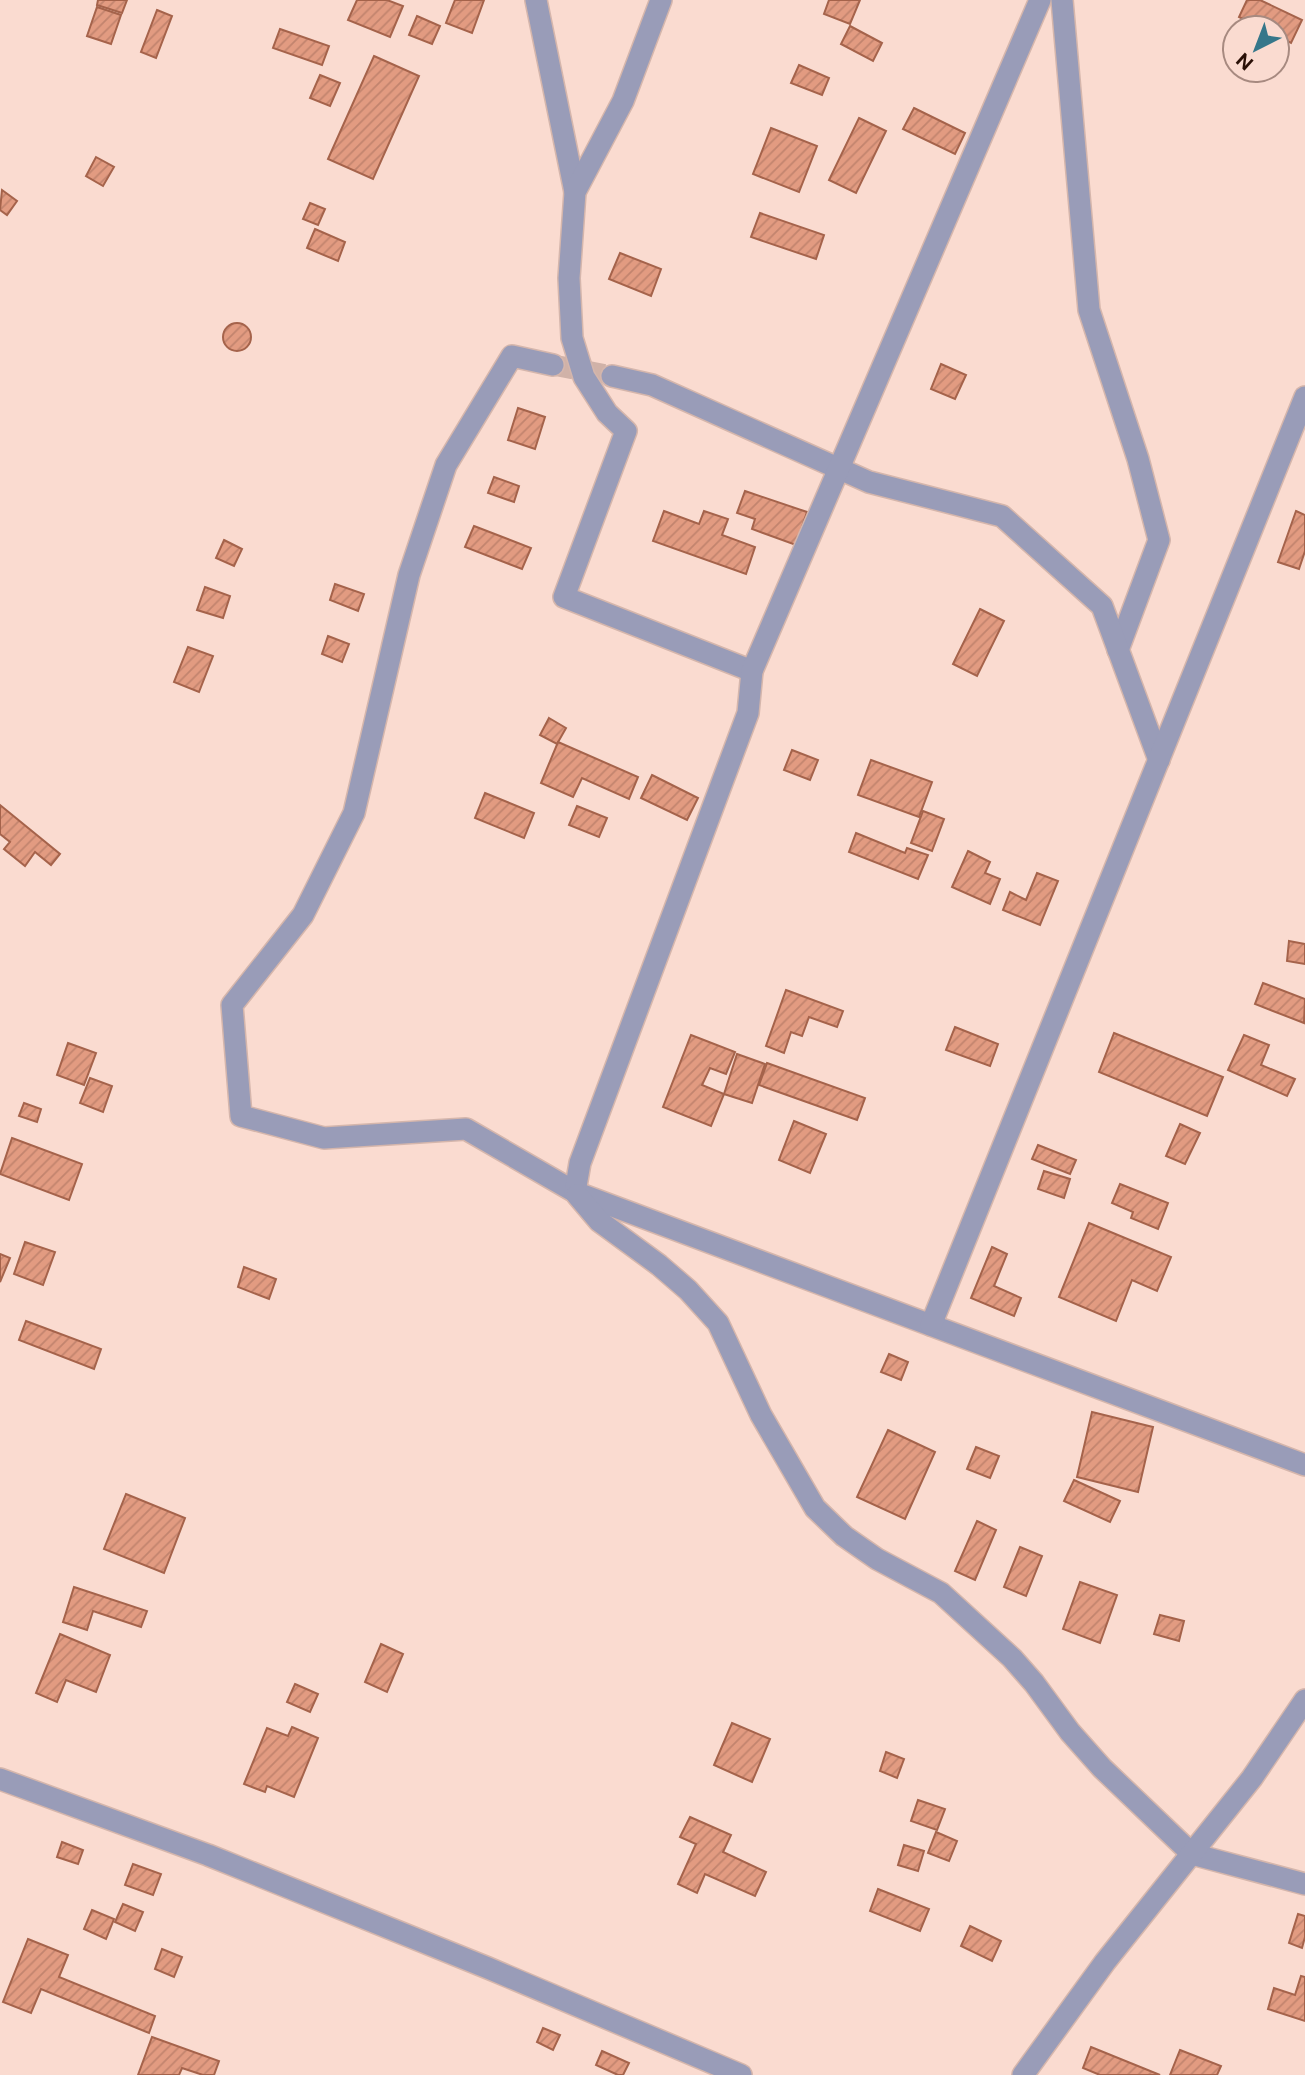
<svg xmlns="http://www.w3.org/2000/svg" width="1305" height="2075" font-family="'Public Sans',sans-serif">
  <defs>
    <pattern id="building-hatch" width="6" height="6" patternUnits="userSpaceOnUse" patternTransform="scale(1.75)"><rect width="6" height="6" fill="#e29b81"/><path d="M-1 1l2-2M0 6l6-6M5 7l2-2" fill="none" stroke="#c2846e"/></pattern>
  </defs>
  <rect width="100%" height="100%" fill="#fadbd0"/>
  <!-- building -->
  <g fill="url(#building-hatch)" stroke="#a5634b" stroke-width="2">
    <polygon points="98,0 127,0 122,13 97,5"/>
    <polygon points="357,0 387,0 403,6 390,37 348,20"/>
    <polygon points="455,0 484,0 472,33 446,23"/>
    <polygon points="829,0 860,0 850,24 824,14"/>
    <polygon points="1247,0 1260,0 1302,20 1291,43 1277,36 1277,28 1261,28 1239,17"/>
    <polygon points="97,7 121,15 111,44 87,36"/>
    <polygon points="157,10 172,16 156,58 141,52"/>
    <polygon points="417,16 440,26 432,44 409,35"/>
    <polygon points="850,26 882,43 873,61 841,44"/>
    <polygon points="280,29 329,46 322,65 273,48"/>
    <polygon points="374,56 419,76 373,179 328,159"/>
    <polygon points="799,65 829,78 822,95 791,83"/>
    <polygon points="320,75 340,83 330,106 310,98"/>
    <polygon points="914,108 965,133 955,154 903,129"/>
    <polygon points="859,118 886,131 856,193 829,180"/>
    <polygon points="771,128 817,146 799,192 753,174"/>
    <polygon points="96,157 114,167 103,186 86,176"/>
    <polygon points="2,190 17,201 7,215 0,210"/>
    <polygon points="310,203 325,209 318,225 303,219"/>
    <polygon points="760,213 824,235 816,259 751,237"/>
    <polygon points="315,229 345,242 338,261 307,248"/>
    <polygon points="620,253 661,269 651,296 609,279"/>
    <circle cx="237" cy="337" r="14"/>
    <polygon points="941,364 966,375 955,399 931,389"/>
    <polygon points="518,408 545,417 535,449 508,440"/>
    <polygon points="494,477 519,486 514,502 488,493"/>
    <polygon points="745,491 807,512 796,545 752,529 755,519 737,513"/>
    <polygon points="664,511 699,524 704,511 728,519 722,535 755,547 746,574 653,541"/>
    <polygon points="1296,511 1305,515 1305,551 1299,569 1278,562"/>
    <polygon points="474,526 531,548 522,569 465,547"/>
    <polygon points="224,540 242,549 234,566 216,558"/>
    <polygon points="335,584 364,594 358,611 330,600"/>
    <polygon points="205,587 230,596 223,618 197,610"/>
    <polygon points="980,609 1004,621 977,676 953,664"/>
    <polygon points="328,636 349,644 342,662 322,654"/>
    <polygon points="188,647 213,656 199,692 174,682"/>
    <polygon points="549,718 566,728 557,744 540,735"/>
    <polygon points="558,742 638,777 629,799 582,778 573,797 541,783"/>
    <polygon points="792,750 818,760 810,780 784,770"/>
    <polygon points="871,760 932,782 919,817 858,795"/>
    <polygon points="652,775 698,798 687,820 641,798"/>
    <polygon points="485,793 534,813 524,838 475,818"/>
    <polygon points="0,805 60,854 51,865 35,852 25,866 4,849 10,842 0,834"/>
    <polygon points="577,806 607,818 599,837 569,825"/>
    <polygon points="923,811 944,819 932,851 911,843"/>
    <polygon points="856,833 905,853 907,848 928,855 918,879 849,852"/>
    <polygon points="968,851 990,862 985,873 1000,879 990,904 952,887"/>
    <polygon points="1037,873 1058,881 1040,925 1003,910 1010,892 1026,900"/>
    <polygon points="1289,941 1305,944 1305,964 1287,961"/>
    <polygon points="1263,983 1305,999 1304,1023 1255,1004"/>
    <polygon points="786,990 843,1011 837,1027 809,1017 802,1036 791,1032 784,1053 766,1046"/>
    <polygon points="955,1027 998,1044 990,1066 946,1050"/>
    <polygon points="1114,1033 1223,1077 1207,1116 1099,1072"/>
    <polygon points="691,1035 735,1052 726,1074 710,1068 702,1085 724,1094 711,1126 663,1107"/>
    <polygon points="1244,1035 1269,1045 1261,1065 1295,1079 1287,1096 1228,1070"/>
    <polygon points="68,1043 96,1053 84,1085 57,1075"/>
    <polygon points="737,1054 765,1064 752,1103 724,1094"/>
    <polygon points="767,1063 865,1098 857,1120 759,1085"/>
    <polygon points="90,1078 112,1086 103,1112 80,1103"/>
    <polygon points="24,1103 41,1109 37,1122 19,1116"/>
    <polygon points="794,1121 826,1134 810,1173 779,1160"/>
    <polygon points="1180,1124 1200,1133 1185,1164 1166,1156"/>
    <polygon points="12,1138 82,1164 69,1200 0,1174"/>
    <polygon points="1038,1145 1076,1160 1070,1174 1032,1159"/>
    <polygon points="1044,1171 1070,1179 1064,1198 1038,1189"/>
    <polygon points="1120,1184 1168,1203 1158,1229 1131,1218 1133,1212 1112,1203"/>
    <polygon points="1089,1223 1171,1257 1157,1291 1132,1280 1116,1321 1059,1297"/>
    <polygon points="25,1242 55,1252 43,1285 14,1274"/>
    <polygon points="992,1247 1007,1254 994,1286 1021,1298 1014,1316 971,1298"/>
    <polygon points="0,1254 10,1258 0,1282"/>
    <polygon points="244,1267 276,1279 269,1299 238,1287"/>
    <polygon points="26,1321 101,1349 94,1369 19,1340"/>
    <polygon points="889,1354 908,1362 901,1380 881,1372"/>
    <polygon points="1092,1412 1153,1427 1138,1492 1077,1477"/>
    <polygon points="888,1430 935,1452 905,1519 857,1497"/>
    <polygon points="976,1447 999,1456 990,1478 967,1469"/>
    <polygon points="1074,1480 1120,1501 1110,1522 1064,1501"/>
    <polygon points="126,1494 185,1518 164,1573 104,1549"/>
    <polygon points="977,1521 996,1530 975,1580 955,1571"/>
    <polygon points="1020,1547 1042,1556 1026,1596 1004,1587"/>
    <polygon points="1080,1582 1117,1595 1100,1643 1063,1629"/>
    <polygon points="74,1587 147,1611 141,1627 93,1611 87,1630 63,1622"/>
    <polygon points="1160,1615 1184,1621 1179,1641 1154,1634"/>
    <polygon points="60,1634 110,1655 96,1692 66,1680 57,1702 36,1693"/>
    <polygon points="381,1644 403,1654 387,1692 365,1682"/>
    <polygon points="295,1684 318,1694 310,1712 287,1702"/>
    <polygon points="732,1723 770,1739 752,1782 714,1765"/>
    <polygon points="292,1727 318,1738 294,1797 267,1786 265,1792 244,1784 267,1728 288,1736"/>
    <polygon points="886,1752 904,1759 897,1778 880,1771"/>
    <polygon points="918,1800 945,1809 937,1830 911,1821"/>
    <polygon points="690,1817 731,1835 723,1852 766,1872 755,1896 705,1874 697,1893 678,1884 696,1844 680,1837"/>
    <polygon points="936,1832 957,1841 949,1861 928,1853"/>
    <polygon points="62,1842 83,1850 78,1864 57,1857"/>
    <polygon points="904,1845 924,1851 918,1871 898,1865"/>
    <polygon points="133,1864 161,1874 153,1895 125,1885"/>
    <polygon points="878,1889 929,1909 920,1931 870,1911"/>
    <polygon points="123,1904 143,1912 135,1931 115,1922"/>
    <polygon points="92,1910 114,1919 106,1939 84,1929"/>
    <polygon points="1298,1914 1305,1916 1305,1937 1302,1948 1289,1943"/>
    <polygon points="970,1926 1001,1941 992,1961 961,1946"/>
    <polygon points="28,1939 68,1955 59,1977 155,2016 149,2033 41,1989 31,2013 3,2002"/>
    <polygon points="162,1949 182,1957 174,1977 155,1969"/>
    <polygon points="1301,1976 1305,1977 1305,2021 1268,2009 1274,1988 1295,1995"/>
    <polygon points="543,2028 560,2035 553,2050 537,2042"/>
    <polygon points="152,2037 219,2061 214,2075 203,2075 182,2068 179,2075 138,2075"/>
    <polygon points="1091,2047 1160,2075 1100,2075 1083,2068"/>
    <polygon points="1180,2050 1221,2066 1217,2075 1170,2075"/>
    <polygon points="602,2051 629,2063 623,2075 618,2075 596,2065"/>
  </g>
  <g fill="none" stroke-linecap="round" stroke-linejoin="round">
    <!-- minor-tunnel -->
    <polyline stroke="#d0b2a8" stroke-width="21" stroke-dasharray="21 10" stroke-linecap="butt" points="553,365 612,376"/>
    <!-- minor casing -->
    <g stroke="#d5b6ac" stroke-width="24">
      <g id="minor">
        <polyline points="536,0 575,192"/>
        <polyline points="661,0 623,101 575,192 569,278 572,338 584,377 607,413 626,431 564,597 752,671"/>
        <polyline points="1062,0 1089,310 1138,459 1159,540 1118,650"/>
        <polyline points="553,365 512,356 446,465 409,575 354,813 303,915 232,1005 241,1116 324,1138 466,1129 575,1192 1305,1465"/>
        <polyline points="612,376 652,385 869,482 1002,516 1102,606 1159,760"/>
        <polyline points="575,1192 580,1163 748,713 752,671 1040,0"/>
        <polyline points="577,1195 599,1221 659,1265 688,1290 718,1323 761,1415 815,1508 844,1536 877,1559 941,1593 1012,1658 1034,1683 1070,1732 1102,1768 1192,1854 1305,1884"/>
        <polyline points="931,1325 1305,397"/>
        <polyline points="0,1779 208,1855 488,1968 741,2075"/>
        <polyline points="1023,2075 1105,1962 1252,1778 1305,1700"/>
      </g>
    </g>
    <!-- minor -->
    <use href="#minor" stroke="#999cb8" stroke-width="21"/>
  </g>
  <!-- north arrow -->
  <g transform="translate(1256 49) rotate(222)"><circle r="33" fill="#fadbd0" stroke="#a78a80" stroke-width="2"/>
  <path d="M0-5L12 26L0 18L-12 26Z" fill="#36778a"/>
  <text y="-10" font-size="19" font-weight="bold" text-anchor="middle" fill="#2a1007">N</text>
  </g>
</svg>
